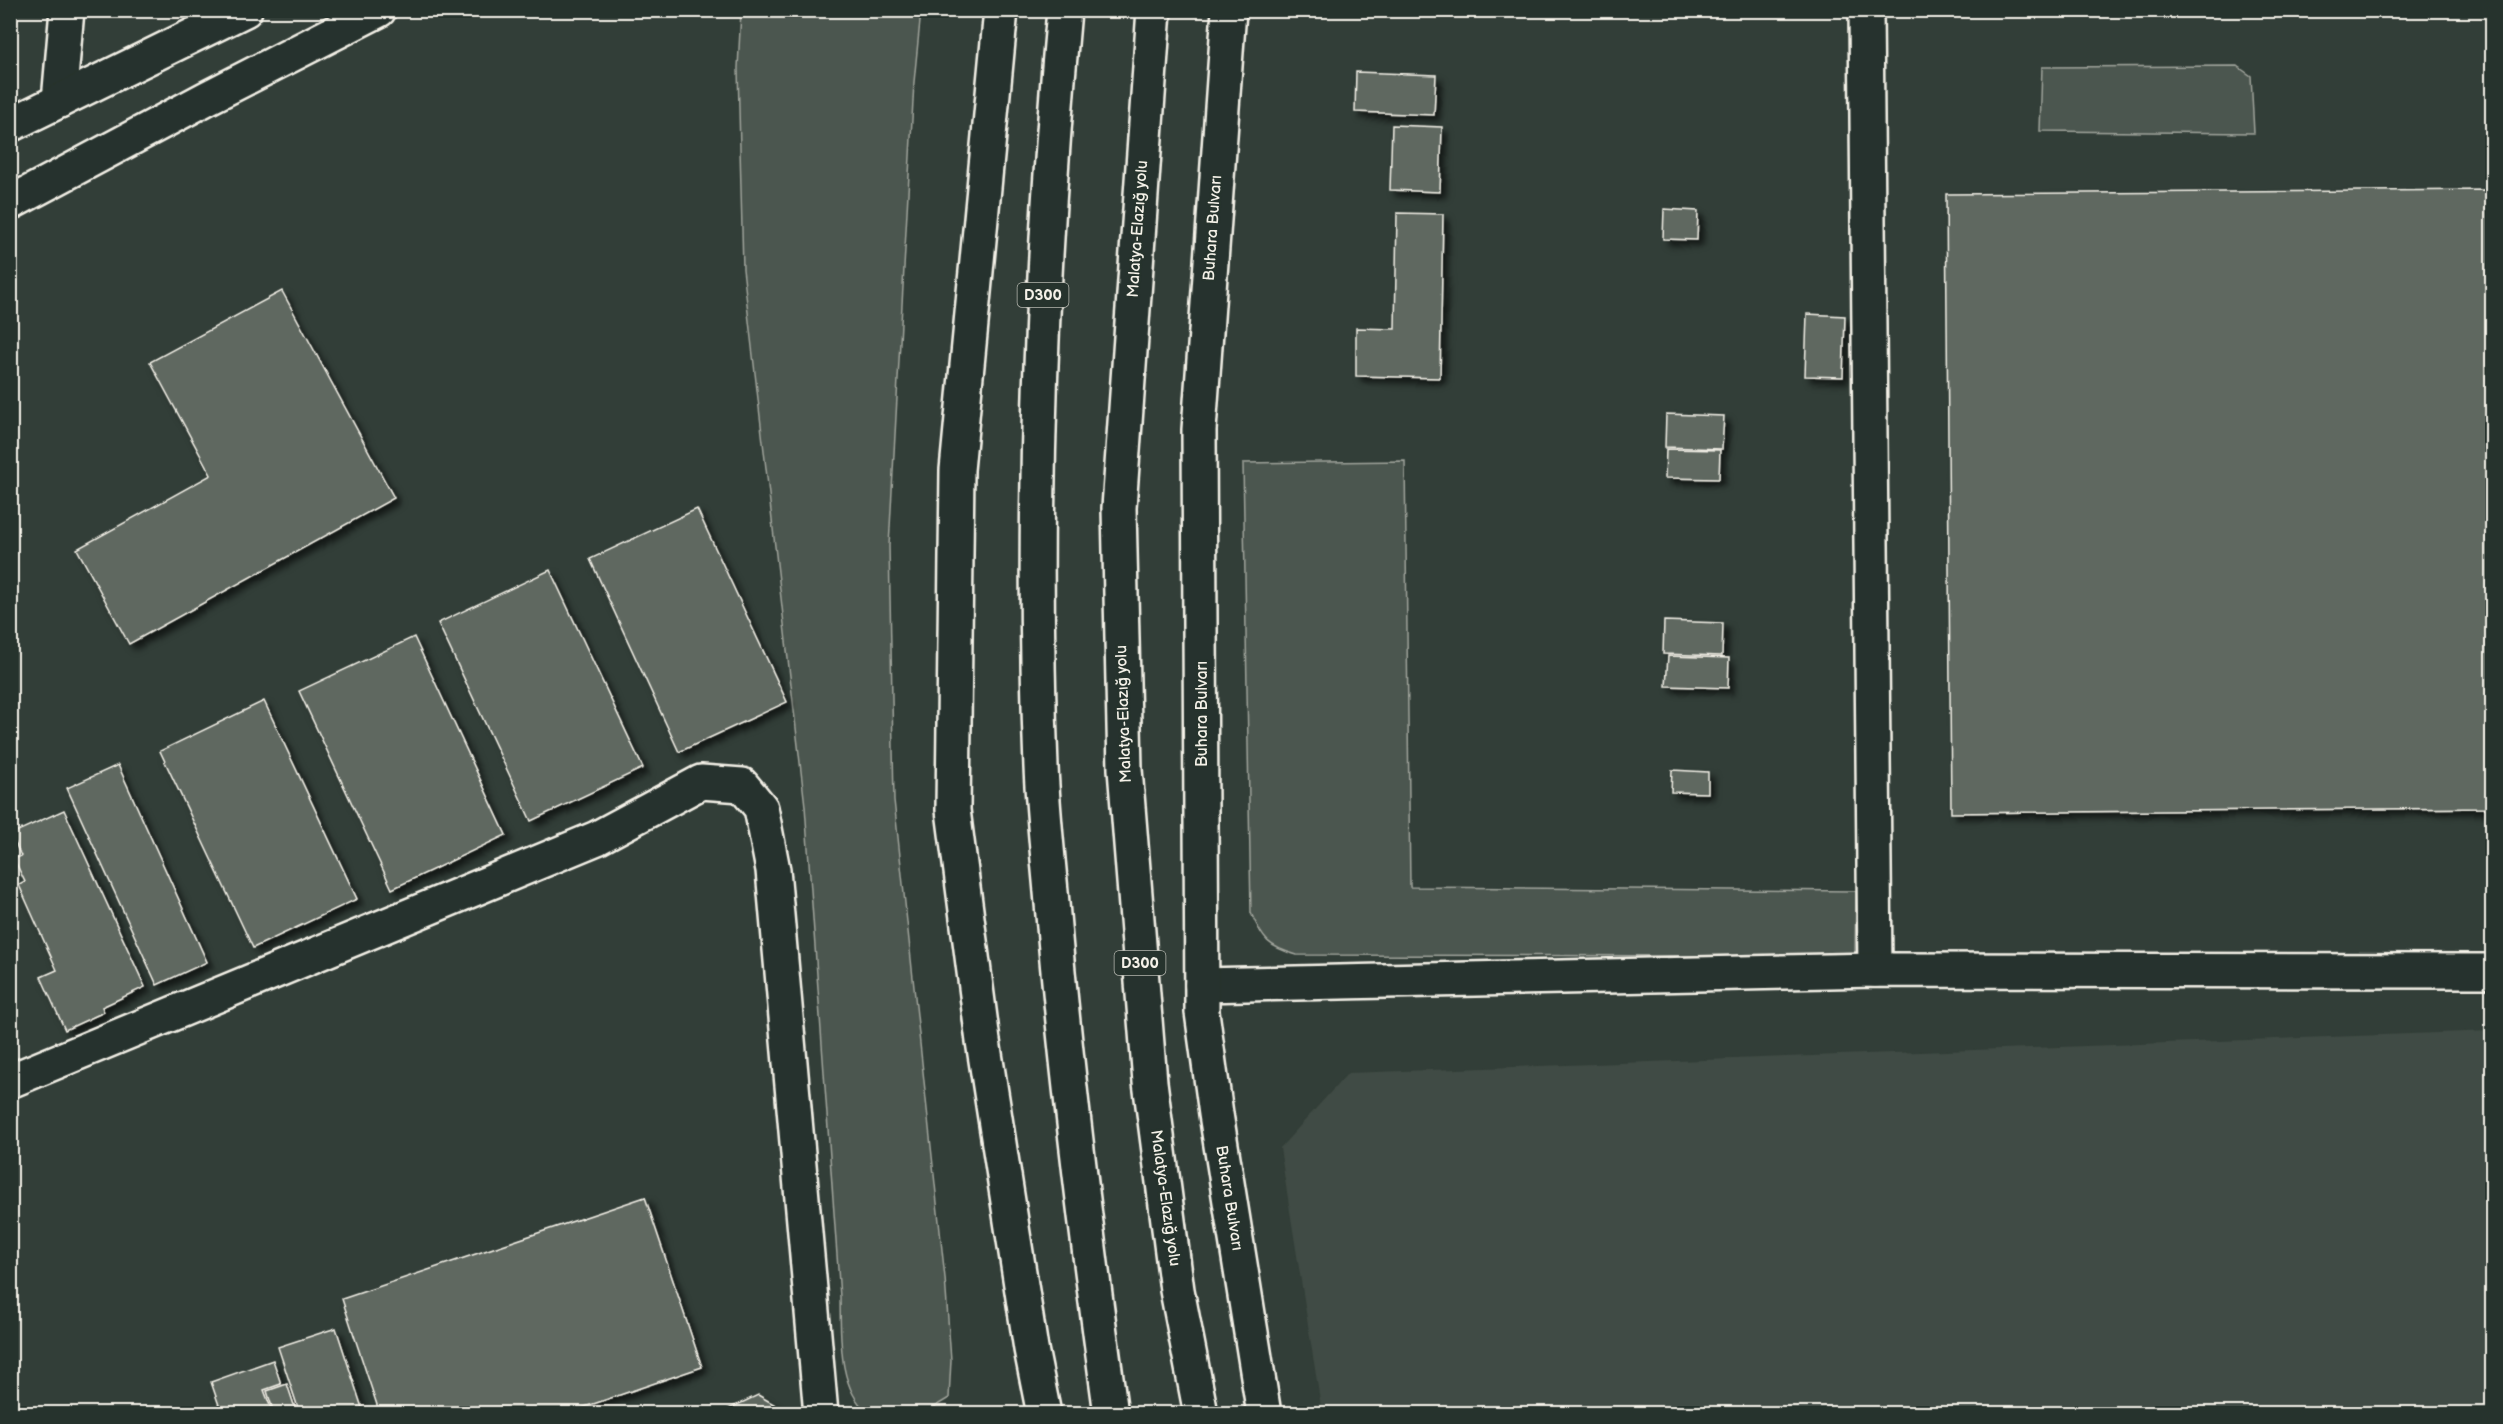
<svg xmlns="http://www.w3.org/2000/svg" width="2503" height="1424" font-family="'Balsamiq Sans',sans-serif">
  <defs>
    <filter id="shadow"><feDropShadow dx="5.5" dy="5.5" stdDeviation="3" flood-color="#0009"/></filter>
  </defs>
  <rect width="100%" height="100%" fill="#323e38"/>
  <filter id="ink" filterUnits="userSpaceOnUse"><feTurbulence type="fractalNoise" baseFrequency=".0167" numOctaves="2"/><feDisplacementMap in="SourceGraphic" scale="12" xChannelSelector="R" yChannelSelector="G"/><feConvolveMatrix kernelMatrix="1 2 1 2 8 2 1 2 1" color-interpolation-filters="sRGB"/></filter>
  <g filter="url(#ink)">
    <!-- built -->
    <polygon fill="#404b44" points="2492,1031 2492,1413 1322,1413 1280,1148 1348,1073"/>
    <!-- green -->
    <g fill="#4c564f" stroke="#a0a49c" stroke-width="1.5">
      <path d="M741 11H921L914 82 889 546 894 800 945 1278 951 1360 949 1398 924 1413H868C837 1387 841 1335 840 1297L805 806 743 269 738 68Z"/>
      <polygon points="2237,66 2251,76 2254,133 2040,131 2042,67"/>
      <path d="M1405 461 1410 887 1856 891 1855 956 1297 955C1268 947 1263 940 1251 913L1243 463Z"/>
    </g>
    <!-- building -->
    <g fill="#5f6861" stroke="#f4f1e8" stroke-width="1.5" filter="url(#shadow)">
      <polygon points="1356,72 1436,75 1434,115 1355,112"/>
      <polygon points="1392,125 1442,127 1440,192 1390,190"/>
      <polygon points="2492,190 2492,808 1951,813 1946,194"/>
      <polygon points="1664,209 1698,211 1697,240 1663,239"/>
      <polygon points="1397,213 1443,214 1440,378 1356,376 1356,328 1395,329"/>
      <polygon points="282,291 394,498 129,644 77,549 211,475 150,362"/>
      <polygon points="1807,314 1845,316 1843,377 1805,376"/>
      <polygon points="1666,414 1724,416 1722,449 1665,447"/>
      <polygon points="1666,449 1720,450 1719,479 1665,478"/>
      <polygon points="697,509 787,702 679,752 590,559"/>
      <polygon points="550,570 643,768 531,821 438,623"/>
      <polygon points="1664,621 1723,623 1722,656 1663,654"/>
      <polygon points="414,637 506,835 392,889 299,691"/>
      <polygon points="1668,656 1729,658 1728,688 1666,686"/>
      <polygon points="264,701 357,899 253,948 160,751"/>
      <polygon points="118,765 207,962 157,985 67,788"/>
      <polygon points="1672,770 1708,772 1708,793 1671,792"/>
      <polygon points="64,810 145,987 102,1007 104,1012 65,1030 41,977 57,970 19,885 25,882 14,859 21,856 11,834"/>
      <polygon points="645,1197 702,1367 564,1414 380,1414 342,1299"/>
      <polygon points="336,1328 364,1414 300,1414 278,1347"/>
      <polygon points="273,1360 281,1384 264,1390 272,1411 264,1414 222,1414 211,1382"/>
      <polygon points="287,1384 297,1414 271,1414 274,1413 267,1391"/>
      <polygon points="758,1395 777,1406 778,1414 718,1414"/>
    </g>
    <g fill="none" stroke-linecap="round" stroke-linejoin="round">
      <!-- minor casing -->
      <g stroke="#f4f1e8" stroke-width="38">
        <g id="minor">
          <polyline points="1866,10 1875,970"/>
          <polyline points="59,101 67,10"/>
          <polyline points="1202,985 1875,970 2492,971"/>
          <polyline points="10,1081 597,838 701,782 742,785 761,808 773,870 821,1414"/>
        </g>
      </g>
      <!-- secondary casing -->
      <g stroke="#f4f1e8" stroke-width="38">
        <g id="secondary">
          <polyline points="1001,10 957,470 953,810 983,1041 1031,1349 1044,1414"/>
          <polyline points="1229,10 1199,430 1202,1012 1216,1114 1264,1414"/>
          <polyline points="10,125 245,10"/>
          <polyline points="10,203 207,98 379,10"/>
        </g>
      </g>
      <!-- trunk casing -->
      <g stroke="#f4f1e8" stroke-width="38">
        <g id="trunk">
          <path d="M1064 10C1041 261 1031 515 1041 767 1043 816 1049 865 1053 915 1067 1082 1088 1247 1111 1414"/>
          <polyline points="1154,10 1119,508 1125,769 1150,1082 1177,1290 1201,1414"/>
        </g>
      </g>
      <!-- minor -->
      <use href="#minor" stroke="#26332d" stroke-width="33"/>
      <!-- secondary -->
      <use href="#secondary" stroke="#26332d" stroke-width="33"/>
      <!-- trunk -->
      <use href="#trunk" stroke="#26332d" stroke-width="33"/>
    </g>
  </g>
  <g text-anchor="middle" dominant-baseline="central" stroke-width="4.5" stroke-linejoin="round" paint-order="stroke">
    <!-- shield labels -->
    <g fill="#26332d" stroke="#b6b8b0" stroke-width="1.5">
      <rect x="1017.5" y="283" width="51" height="24" rx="4.5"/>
      <rect x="1114.5" y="951" width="51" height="24" rx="4.5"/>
    </g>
    <g font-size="15" font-weight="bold" fill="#f4f1e8">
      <text x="1043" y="295">D300</text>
      <text x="1140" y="963">D300</text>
    </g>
    <!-- street labels -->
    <g font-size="16" fill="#f4f1e8" stroke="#26332d">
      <text transform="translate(1213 228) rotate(-86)">Buhara Bulvarı</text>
      <text transform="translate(1138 229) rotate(-86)">Malatya-Elazığ yolu</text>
      <text transform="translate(1124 714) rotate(-92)">Malatya-Elazığ yolu</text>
      <text transform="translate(1202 714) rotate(-90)">Buhara Bulvarı</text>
      <text transform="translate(1165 1198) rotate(82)">Malatya-Elazığ yolu</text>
      <text transform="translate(1229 1198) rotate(81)">Buhara Bulvarı</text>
    </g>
  </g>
  <!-- margin -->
  <rect width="2503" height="1424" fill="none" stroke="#26332d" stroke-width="36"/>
  <rect x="18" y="18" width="2467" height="1388" fill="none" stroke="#f4f1e8" stroke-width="2" filter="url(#ink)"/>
</svg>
